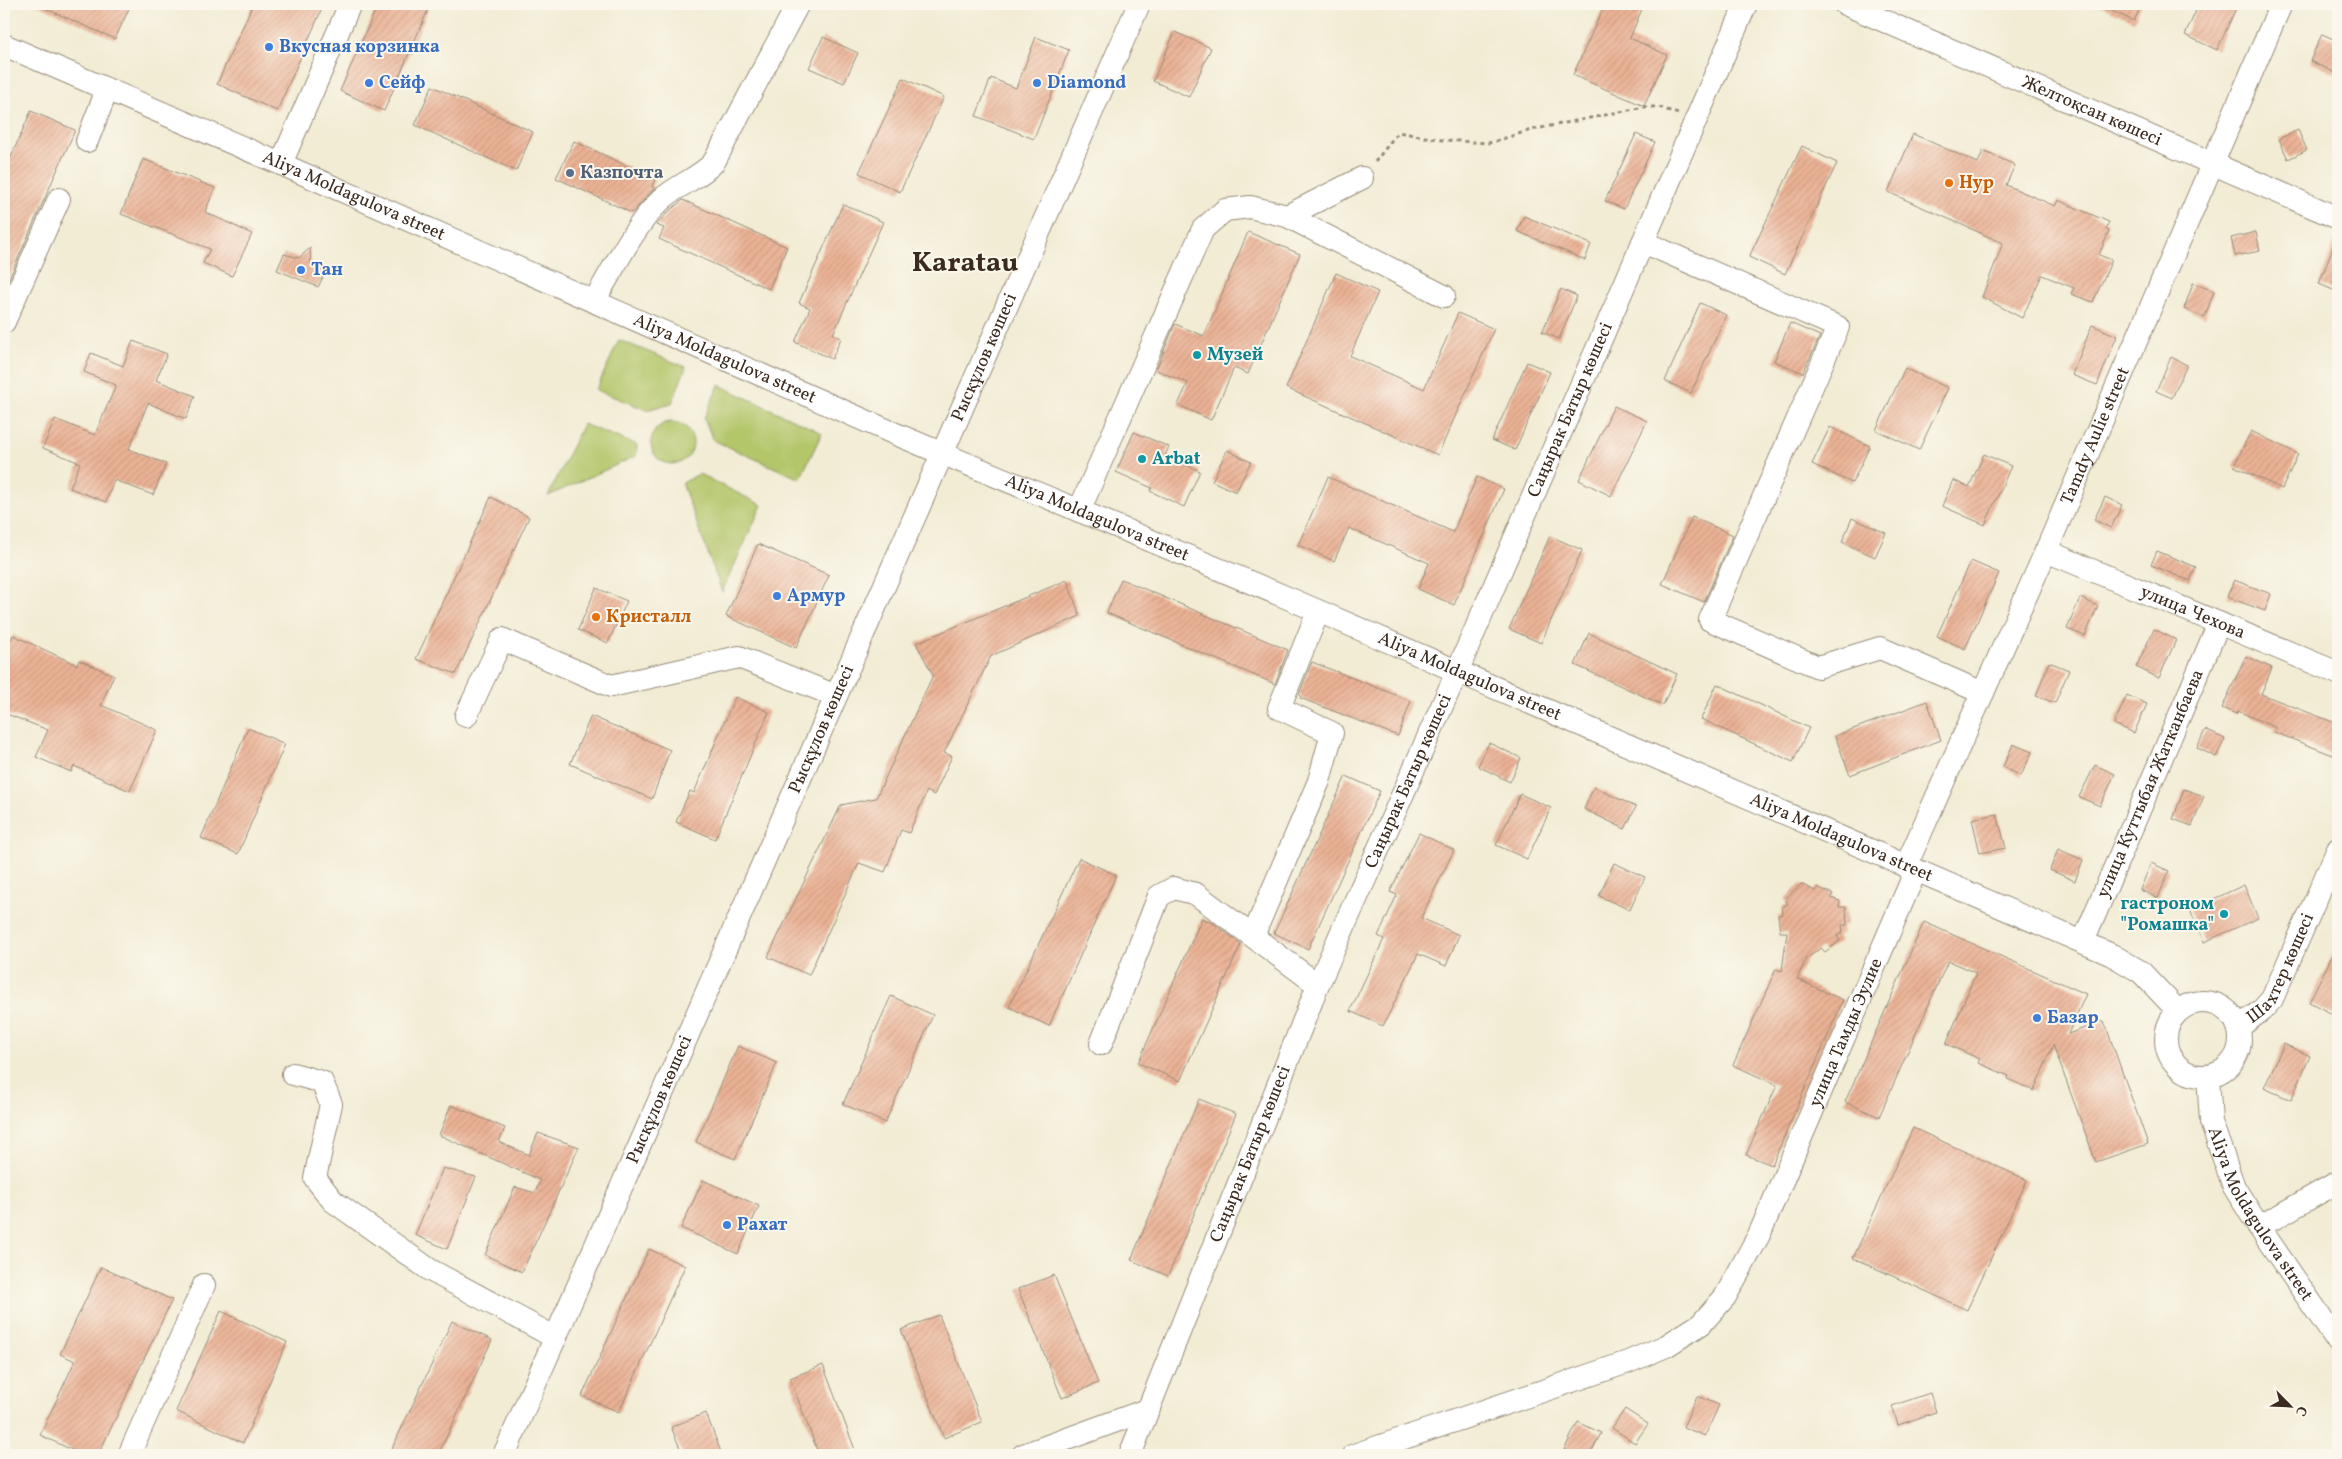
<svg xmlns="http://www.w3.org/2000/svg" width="2342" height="1459" font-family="Vollkorn,serif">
  <defs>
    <pattern id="building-hatch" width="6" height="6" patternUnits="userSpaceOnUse" patternTransform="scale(1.25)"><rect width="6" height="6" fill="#ebb295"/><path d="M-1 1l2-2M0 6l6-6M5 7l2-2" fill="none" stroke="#ca9980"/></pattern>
  </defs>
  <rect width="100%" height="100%" fill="#fbf7ec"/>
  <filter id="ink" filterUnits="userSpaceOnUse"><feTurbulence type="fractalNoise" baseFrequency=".02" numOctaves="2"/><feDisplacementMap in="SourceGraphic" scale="10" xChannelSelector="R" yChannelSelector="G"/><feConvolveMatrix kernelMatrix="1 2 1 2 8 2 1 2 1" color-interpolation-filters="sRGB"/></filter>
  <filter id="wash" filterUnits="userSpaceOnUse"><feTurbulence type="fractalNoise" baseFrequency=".0096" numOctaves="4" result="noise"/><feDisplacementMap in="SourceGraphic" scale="20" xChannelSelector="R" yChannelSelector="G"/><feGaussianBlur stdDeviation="1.12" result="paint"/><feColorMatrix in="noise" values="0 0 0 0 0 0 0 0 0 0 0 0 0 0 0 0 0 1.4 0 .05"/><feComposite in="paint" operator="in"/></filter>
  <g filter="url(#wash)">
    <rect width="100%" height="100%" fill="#f2ecd4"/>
    <!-- grass -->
    <g fill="#b3c66a" stroke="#777844">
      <polygon points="619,340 686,367 672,403 647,410 596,390"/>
      <polygon points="719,385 822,433 800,479 713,440 704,418"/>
      <circle cx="672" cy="443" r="21"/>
      <polygon points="583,424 637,445 636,456 548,496"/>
      <polygon points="699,474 762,505 722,592 682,483"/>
    </g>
    <g id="blocks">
      <!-- building -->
      <g fill="url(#building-hatch)">
        <polygon points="35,4 131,4 115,39"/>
        <polygon points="253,4 324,4 277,111 217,84"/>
        <polygon points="378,4 414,4 428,10 384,111 340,91"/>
        <polygon points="1605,4 1644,4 1630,38 1667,55 1644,106 1573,75"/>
        <polygon points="2096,4 2142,4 2134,21"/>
        <polygon points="2199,4 2238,4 2217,50 2185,35"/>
        <polygon points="1175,32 1211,48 1189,97 1153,81"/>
        <polygon points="2322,34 2338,41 2338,74 2310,61"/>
        <polygon points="823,37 858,53 844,83 809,68"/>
        <polygon points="1036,37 1069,50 1034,139 976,116 991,78 1016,88"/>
        <polygon points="903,78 944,97 900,192 859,173"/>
        <polygon points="432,86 533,132 516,171 415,125"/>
        <polygon points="31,111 75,130 4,290 4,173"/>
        <polygon points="2298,130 2307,150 2288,159 2279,139"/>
        <polygon points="1636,134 1655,142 1624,209 1605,201"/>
        <polygon points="1913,134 1978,163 1983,151 2015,165 2006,185 2055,206 2058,200 2109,222 2106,229 2109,231 2099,255 2112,260 2093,302 2071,294 2074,288 2042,275 2022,318 1982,297 2003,243 1888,192"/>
        <polygon points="574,141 655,179 652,187 655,188 632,213 556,178"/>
        <polygon points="1802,146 1837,163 1785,274 1749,257"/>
        <polygon points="143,159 215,188 205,212 252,234 232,276 203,263 210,249 121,214"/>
        <polygon points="683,200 787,247 769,289 659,239 664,228 656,225 670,210"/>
        <polygon points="843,204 883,222 833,334 841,338 832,359 795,342 810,308 799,303"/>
        <polygon points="1524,216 1591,244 1585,260 1517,231"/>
        <polygon points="1248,232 1300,254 1248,374 1234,368 1211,420 1178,405 1188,383 1156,370 1175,324 1204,336"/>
        <polygon points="2256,232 2260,251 2235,256 2231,238"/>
        <polygon points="2337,236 2338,236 2338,292 2319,284"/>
        <polygon points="310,248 311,264 326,271 318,287 277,270 284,254 299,258"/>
        <polygon points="1336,273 1378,292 1350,356 1424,389 1458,313 1494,329 1438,455 1286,388"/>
        <polygon points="2193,283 2214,291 2205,317 2184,309"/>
        <polygon points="1561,289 1577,296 1559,339 1542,332"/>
        <polygon points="1700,303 1726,315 1691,393 1665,381"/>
        <polygon points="1790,323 1820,336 1803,373 1774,361"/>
        <polygon points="2092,325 2117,336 2097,385 2072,375"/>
        <polygon points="133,341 167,354 156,380 195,396 186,419 148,403 129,449 166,464 153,495 114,480 106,502 70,488 80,463 43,448 55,419 95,435 116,385 84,372 91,353 123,366"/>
        <polygon points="2171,357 2187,365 2172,398 2156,391"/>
        <polygon points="1527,362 1550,372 1515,450 1492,440"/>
        <polygon points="1905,368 1948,388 1919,450 1876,430"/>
        <polygon points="1614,406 1647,421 1611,496 1579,480"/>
        <polygon points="1830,427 1870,446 1852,483 1812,464"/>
        <polygon points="2251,431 2298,454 2282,489 2234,466"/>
        <polygon points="1134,432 1169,447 1165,455 1200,471 1184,507 1150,491 1152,488 1116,472"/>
        <polygon points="1227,450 1251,462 1236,492 1212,481"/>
        <polygon points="1984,454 2011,466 1985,525 1942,506 1953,480 1969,487"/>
        <polygon points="1328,477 1453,532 1477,477 1504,489 1454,605 1418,589 1429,563 1349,528 1334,561 1298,545"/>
        <polygon points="491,497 529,517 456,674 416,659"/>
        <polygon points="2105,497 2122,505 2111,528 2094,520"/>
        <polygon points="1692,517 1733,535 1704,602 1662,584"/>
        <polygon points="1852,518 1886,533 1875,557 1842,542"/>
        <polygon points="1550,536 1582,550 1541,643 1509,629"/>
        <polygon points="758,544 829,575 796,648 726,616"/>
        <polygon points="2157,551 2196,567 2190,581 2151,565"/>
        <polygon points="1971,561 1999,573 1965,649 1937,636"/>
        <polygon points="1121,579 1288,650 1275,684 1107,613"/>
        <polygon points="1067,580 1080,616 991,656 944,753 952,756 934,795 927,791 909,833 901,830 885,872 859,863 809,975 768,957 841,805 876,798 933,675 916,643"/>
        <polygon points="2234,580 2271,594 2265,611 2227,597"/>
        <polygon points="596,588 627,601 608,643 578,630"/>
        <polygon points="2080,598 2098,606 2085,636 2067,629"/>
        <polygon points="2154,629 2176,640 2159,678 2136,667"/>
        <polygon points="1589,633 1677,674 1663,705 1575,665"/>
        <polygon points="13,635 77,665 79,660 114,675 101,705 157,730 130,791 74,766 71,772 36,757 48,730 4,713 4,653"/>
        <polygon points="2246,656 2272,668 2261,694 2338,724 2338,757 2274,732 2276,728 2238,711 2236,714 2222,708"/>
        <polygon points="1312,662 1411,701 1398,736 1300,698 1301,696 1299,694"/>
        <polygon points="2049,662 2069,670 2055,703 2036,696"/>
        <polygon points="1717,684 1809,728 1793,762 1701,719"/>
        <polygon points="2127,695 2147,704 2134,733 2114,724"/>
        <polygon points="735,697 769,712 715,839 676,822 690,791 694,793"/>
        <polygon points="1927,701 1941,740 1850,775 1835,736"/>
        <polygon points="591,716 670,750 652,799 570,764"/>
        <polygon points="248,728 285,744 238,854 201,838"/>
        <polygon points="2205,730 2225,739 2216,757 2197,748"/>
        <polygon points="1489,743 1521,758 1510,782 1478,766"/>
        <polygon points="2013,744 2032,752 2021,776 2003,767"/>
        <polygon points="2095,765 2115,774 2100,806 2079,797"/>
        <polygon points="1346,776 1380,791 1308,949 1274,933"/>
        <polygon points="1594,787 1636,807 1625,829 1584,809"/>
        <polygon points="2184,789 2204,796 2192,826 2173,819"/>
        <polygon points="1520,794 1551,808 1527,859 1496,845"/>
        <polygon points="1997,814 2006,848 1980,853 1972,819"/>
        <polygon points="1419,833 1454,850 1421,918 1459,935 1446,966 1418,954 1383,1026 1350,1011 1384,939 1378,936 1397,895 1390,892"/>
        <polygon points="2058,849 2083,860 2075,881 2050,870"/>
        <polygon points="1079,858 1116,875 1049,1026 1009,1007"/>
        <polygon points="1614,863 1645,877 1630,910 1599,896"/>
        <polygon points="2151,863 2169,871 2158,898 2140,890"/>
        <polygon points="1801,884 1815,891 1817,887 1833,894 1831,898 1840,901 1839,907 1846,907 1847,925 1842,925 1843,933 1837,936 1840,941 1825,952 1821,948 1806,959 1797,979 1843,1000 1772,1165 1746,1155 1777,1085 1733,1065 1776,969 1782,971 1787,932 1780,932 1778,915 1783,914 1782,907 1788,904 1785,899"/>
        <polygon points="2244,885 2258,918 2204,942 2190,910"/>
        <polygon points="1202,918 1213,923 1241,944 1180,1081 1138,1063"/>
        <polygon points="1924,922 2086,994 2068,1034 2104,1021 2148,1144 2096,1162 2053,1045 2034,1091 2008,1079 2009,1076 1978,1063 1980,1059 1946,1044 1976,973 1948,961 1879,1117 1845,1102"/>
        <polygon points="2338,944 2338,1017 2309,1002"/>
        <polygon points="891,996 933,1015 885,1123 843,1104"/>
        <polygon points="2284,1044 2310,1056 2291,1100 2264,1088"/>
        <polygon points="738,1046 777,1063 735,1159 696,1142"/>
        <polygon points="1199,1099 1236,1114 1168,1276 1131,1260"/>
        <polygon points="451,1105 505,1128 499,1142 529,1155 538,1133 579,1147 522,1272 485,1255 515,1187 535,1193 540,1180 439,1135"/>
        <polygon points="1913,1128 2027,1180 1967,1310 1853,1258"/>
        <polygon points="443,1168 476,1177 447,1249 415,1235"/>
        <polygon points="703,1180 759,1206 738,1254 681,1228"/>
        <polygon points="649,1249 685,1266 619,1412 582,1396"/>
        <polygon points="101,1267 172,1300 98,1455 83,1455 40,1435 75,1361 60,1354"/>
        <polygon points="1054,1275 1098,1383 1062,1398 1018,1289"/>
        <polygon points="221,1311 287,1342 243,1443 176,1411"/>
        <polygon points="939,1315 982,1422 944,1438 901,1330"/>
        <polygon points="452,1321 492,1340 438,1455 389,1455"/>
        <polygon points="823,1365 857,1455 819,1455 790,1378"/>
        <polygon points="1930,1393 1936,1412 1898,1425 1892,1406"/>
        <polygon points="1697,1396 1719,1405 1705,1436 1683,1427"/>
        <polygon points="1625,1409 1648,1424 1635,1443 1612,1428"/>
        <polygon points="706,1413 722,1455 683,1455 671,1427"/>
        <polygon points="1578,1422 1601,1433 1590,1455 1575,1455 1564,1450"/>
      </g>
    </g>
  </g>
  <g filter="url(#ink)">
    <use href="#blocks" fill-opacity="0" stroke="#968b79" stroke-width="1"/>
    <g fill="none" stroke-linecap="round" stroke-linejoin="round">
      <!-- minor casing -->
      <g stroke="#968b79" stroke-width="24">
        <g id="minor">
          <path id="s1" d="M1845 4 2338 218"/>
          <path id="s2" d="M4 45 281 164 891 432 1295 601 2112 955 2141 972 2178 1011"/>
          <polyline points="87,141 107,90"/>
          <polyline points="281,164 350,4"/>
          <polyline points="1287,216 1362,178"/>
          <polyline points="1643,242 1838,327 1710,620 1818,667 1880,648 1983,693"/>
          <path d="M594 301C613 270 635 224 661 200 677 185 700 178 714 162L798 4"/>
          <polyline points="4,322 59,199"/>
          <polyline points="1079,511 1203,229 1225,210 1250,207 1287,216 1444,296"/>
          <path id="s3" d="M2046 551 2338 673"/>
          <polyline points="466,716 502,639 611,686 739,657 836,696"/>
          <path id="s4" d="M1906 866 2046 551 2281 4"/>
          <polyline points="1253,936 1319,781 1332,733 1279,708 1318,612"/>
          <path id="s5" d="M2083 942 2219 623"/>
          <circle cx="2203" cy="1039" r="37"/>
          <path id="s6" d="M2239 1027 2262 1010 2272 999 2338 849"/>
          <polyline points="1101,1044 1159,896 1174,888 1196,894 1318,985"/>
          <polyline points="293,1074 322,1082 331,1104 315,1178 333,1201 430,1270 556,1338"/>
          <path id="s7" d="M2208 1076 2211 1122 2234 1187 2259 1227 2338 1342"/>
          <polyline points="2259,1227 2338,1182"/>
          <polyline points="129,1455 204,1285"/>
          <path id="s8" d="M504 1455 1139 4"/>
          <polyline points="1023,1455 1149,1409"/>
          <path id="s9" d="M1130 1455 1318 985 1457 672 1746 4"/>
          <path id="s10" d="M1354 1455 1628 1362 1666 1346 1701 1324 1725 1297 1759 1235 1916 870"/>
        </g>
      </g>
      <!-- path -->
      <polyline stroke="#968b79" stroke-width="3" stroke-dasharray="4 4" stroke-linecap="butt" points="1375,162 1398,132 1442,140 1489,143 1531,130 1644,107 1659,107 1678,114"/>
      <!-- minor -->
      <use href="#minor" stroke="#fff" stroke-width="22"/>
    </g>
  </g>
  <!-- markers -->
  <g fill="#3f7fe0" stroke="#fbf7ec" stroke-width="2">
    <circle cx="269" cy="47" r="5"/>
    <circle cx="369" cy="83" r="5"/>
    <circle cx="1037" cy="83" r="5"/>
    <circle cx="301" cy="270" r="5"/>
    <circle cx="777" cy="596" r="5"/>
    <circle cx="2037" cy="1018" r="5"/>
    <circle cx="727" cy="1225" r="5"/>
  </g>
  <circle fill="#5c6f8a" stroke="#fbf7ec" stroke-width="2" cx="570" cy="173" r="5"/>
  <g fill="#e8710a" stroke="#fbf7ec" stroke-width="2">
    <circle cx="1949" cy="183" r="5"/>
    <circle cx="596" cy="617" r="5"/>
  </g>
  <g fill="#0f9aa8" stroke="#fbf7ec" stroke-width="2">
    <circle cx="1197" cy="355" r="5"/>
    <circle cx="1142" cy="459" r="5"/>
    <circle cx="2224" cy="914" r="5"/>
  </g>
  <g text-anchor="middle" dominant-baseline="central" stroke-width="4" stroke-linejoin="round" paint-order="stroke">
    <!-- shop labels -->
    <g font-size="18" font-weight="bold" fill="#366cbe" stroke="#fbf7ec" text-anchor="start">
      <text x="279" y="47">Вкусная корзинка</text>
      <text x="379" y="83">Сейф</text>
      <text x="1047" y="83">Diamond</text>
      <text x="311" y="270">Тан</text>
      <text x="787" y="596">Армур</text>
      <text x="2047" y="1018">Базар</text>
      <text x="737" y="1225">Рахат</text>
    </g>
    <!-- street labels -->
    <g font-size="18" fill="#3b2a1e" stroke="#fbf7ec">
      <text stroke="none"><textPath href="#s1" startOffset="269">Желтоқсан көшесі</textPath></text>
      <text stroke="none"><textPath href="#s2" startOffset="381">Aliya Moldagulova street</textPath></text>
      <text stroke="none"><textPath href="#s8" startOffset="1198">Рысқұлов көшесі</textPath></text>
      <text stroke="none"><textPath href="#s2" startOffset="786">Aliya Moldagulova street</textPath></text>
      <text stroke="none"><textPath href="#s9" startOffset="1134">Саңырак Батыр көшесі</textPath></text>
      <text stroke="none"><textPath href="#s4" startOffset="470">Tamdy Aulie street</textPath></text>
      <text stroke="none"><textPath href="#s2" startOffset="1191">Aliya Moldagulova street</textPath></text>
      <text stroke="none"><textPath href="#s3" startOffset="159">улица Чехова</textPath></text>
      <text stroke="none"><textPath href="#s2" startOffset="1596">Aliya Moldagulova street</textPath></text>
      <text stroke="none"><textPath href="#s8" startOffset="792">Рысқұлов көшесі</textPath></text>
      <text stroke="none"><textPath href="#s9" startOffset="729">Саңырак Батыр көшесі</textPath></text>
      <text stroke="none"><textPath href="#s5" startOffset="172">улица Куттыбая Жатканбаева</textPath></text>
      <text stroke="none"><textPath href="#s2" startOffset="2001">Aliya Moldagulova street</textPath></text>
      <text stroke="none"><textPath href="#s6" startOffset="74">Шахтер көшесі</textPath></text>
      <text stroke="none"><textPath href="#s10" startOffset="699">улица Тамды Эулие</textPath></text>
      <text stroke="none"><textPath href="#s8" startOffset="388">Рысқұлов көшесі</textPath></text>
      <text stroke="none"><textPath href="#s9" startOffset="324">Саңырак Батыр көшесі</textPath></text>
      <text stroke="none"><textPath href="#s7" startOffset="151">Aliya Moldagulova street</textPath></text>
    </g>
    <!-- service labels -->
    <g font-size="18" font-weight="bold" fill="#4e5e75" stroke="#fbf7ec" text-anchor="start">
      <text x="580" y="173">Казпочта</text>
    </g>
    <!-- food labels -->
    <g font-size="18" font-weight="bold" fill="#c56008" stroke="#fbf7ec" text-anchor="start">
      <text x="1959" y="183">Нур</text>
      <text x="606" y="617">Кристалл</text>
    </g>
    <!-- culture labels -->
    <g font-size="18" font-weight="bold" fill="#0d838f" stroke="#fbf7ec" text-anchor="start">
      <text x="1207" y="355">Музей</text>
      <text x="1152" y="459">Arbat</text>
      <text x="2214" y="904" text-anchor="end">гастроном<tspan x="2214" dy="21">"Ромашка"</tspan></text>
    </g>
    <!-- town labels -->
    <g font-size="28" font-weight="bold" fill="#3b2a1e" stroke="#fbf7ec">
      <text x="965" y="263">Karatau</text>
    </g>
  </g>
  <!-- margin -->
  <rect width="2342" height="1459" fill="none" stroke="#fbf7ec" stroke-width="20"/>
  <!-- north arrow -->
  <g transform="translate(2290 1406) rotate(114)" stroke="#fbf7ec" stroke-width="4" paint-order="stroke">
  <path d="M0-4L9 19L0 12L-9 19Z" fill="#3b2a1e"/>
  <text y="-8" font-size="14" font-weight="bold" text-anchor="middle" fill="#3b2a1e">С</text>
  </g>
</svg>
